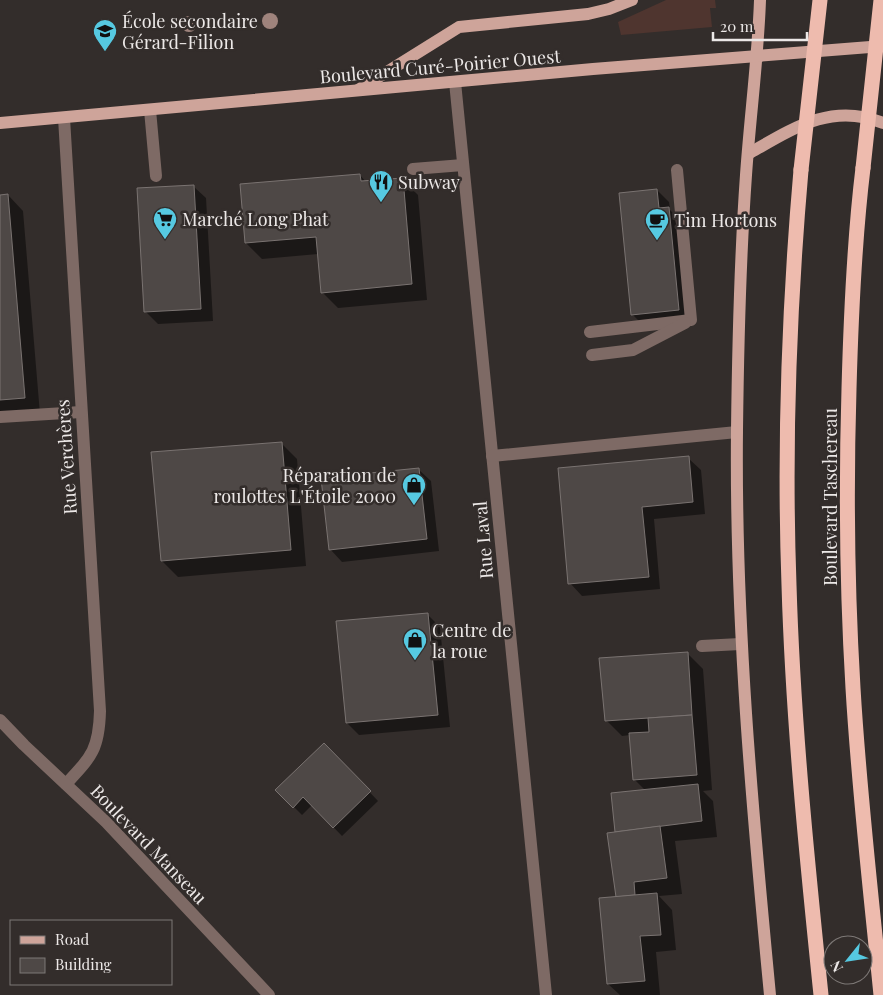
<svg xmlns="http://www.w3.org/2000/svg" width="883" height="995" font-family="'Playfair Display',serif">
  <rect width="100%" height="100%" fill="#332d2b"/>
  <!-- green -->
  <polygon fill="#4f352f" points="666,0 715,0 716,8 710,8 712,27 621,35 618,22"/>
  <!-- shadow -->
  <g fill="#0007">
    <polygon points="360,175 366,182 402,179 418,195 427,300 338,308 322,292 318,254 262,259 246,243 241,185"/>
    <polygon points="193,186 206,198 213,321 158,324 146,312"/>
    <polygon points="657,190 669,202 670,210 681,221 691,322 645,327 633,315"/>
    <polygon points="8,195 23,211 40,414 0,415 0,196"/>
    <polygon points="281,443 297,459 306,566 178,577 162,561"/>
    <polygon points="688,458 701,470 705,514 654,519 660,589 582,596 570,583"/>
    <polygon points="418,469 431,481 439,551 342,562 330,549"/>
    <polygon points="427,614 440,627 450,727 359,735 347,723"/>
    <polygon points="687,653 703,669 712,790 703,791 713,801 717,837 675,841 682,894 659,896 672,910 676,950 656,952 660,995 620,995 608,984 617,898 617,833 646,791 634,779 630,735 622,736 606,720"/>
    <polygon points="324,744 378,801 342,836 312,805 302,815 277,790"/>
  </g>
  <!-- building -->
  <g fill="#4e4846" stroke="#7a7371">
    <polygon points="360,174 361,181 403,178 412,284 321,293 316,237 245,243 240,184"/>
    <polygon points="194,185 201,309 144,312 137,188"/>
    <polygon points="657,189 659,208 669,207 679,310 631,315 619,193"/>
    <polygon points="8,194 25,398 0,400 0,195"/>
    <polygon points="282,442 291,550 161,561 151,452"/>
    <polygon points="689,456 693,502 642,507 649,577 568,584 558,468"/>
    <polygon points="419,468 427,539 329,550 321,478"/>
    <polygon points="428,613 438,715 346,723 336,621"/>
    <polygon points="688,652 692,715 605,721 599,658"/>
    <polygon points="692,715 697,775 633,780 629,733 649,732 648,718"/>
    <polygon points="324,743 371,791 333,828 303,797 293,808 275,790"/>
    <polygon points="698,784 702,821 615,832 611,793"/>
    <polygon points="660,826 667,878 634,882 635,895 616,897 607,833"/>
    <polygon points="657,893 661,935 640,936 645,981 607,984 599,898"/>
  </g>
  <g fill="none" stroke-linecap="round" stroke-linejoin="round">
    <!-- minor -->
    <g stroke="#7e6a65" stroke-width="12">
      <polyline points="455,82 546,995"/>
      <polyline points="150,110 156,176"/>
      <path d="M64 118 100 711C99 749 92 756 66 784"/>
      <polyline points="413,169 463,165"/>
      <polyline points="590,332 691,320 677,170"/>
      <polyline points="592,355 633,350 685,323"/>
      <polyline points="0,417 81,412"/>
      <polyline points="492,456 737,432"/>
      <polyline points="702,646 740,644"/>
      <polyline points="0,720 24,745 106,822 269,995"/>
    </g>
    <!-- major -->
    <g stroke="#cea49a" stroke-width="12">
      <path d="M760 0C758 58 750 117 746 175 740 260 738 345 737 430 735 620 752 807 770 995"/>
      <polyline points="358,90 459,27 588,14 609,9 632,0"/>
      <polyline points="0,123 593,69 883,46"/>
      <path d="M748 154C792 129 831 102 883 123"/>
    </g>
    <!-- highway -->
    <g stroke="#eebbae" stroke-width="15">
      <path d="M863 168C854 242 851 315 849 389 846 488 847 588 853 688 859 791 871 893 881 995"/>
      <path d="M801 170C789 308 784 447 789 585 793 722 807 859 821 995"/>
    </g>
    <!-- highway-bridge -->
    <g stroke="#eebbae" stroke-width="15">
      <polyline points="863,168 881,0"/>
      <polyline points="801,170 820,0"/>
    </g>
  </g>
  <!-- trees -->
  <g fill="#9f837c">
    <circle cx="270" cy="21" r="8"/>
    <circle cx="189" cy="24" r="8"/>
  </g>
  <!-- icons -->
  <defs>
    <g id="school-pin" transform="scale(1.25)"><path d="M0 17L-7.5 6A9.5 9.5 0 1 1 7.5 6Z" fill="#56c9e1" stroke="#332d2b"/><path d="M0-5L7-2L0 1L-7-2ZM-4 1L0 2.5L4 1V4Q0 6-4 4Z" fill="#111"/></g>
    <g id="restaurant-pin" transform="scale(1.25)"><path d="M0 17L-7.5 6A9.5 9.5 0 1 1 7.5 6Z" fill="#56c9e1" stroke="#332d2b"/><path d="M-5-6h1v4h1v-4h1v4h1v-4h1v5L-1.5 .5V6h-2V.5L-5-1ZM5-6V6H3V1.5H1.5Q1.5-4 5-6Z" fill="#111"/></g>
    <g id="supermarket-pin" transform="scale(1.25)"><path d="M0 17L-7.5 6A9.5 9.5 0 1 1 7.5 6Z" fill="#56c9e1" stroke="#332d2b"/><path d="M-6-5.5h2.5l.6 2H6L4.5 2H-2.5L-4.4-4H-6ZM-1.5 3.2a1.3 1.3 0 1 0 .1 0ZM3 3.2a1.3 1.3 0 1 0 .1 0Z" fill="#111"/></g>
    <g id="cafe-pin" transform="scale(1.25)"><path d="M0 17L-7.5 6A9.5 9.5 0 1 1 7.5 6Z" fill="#56c9e1" stroke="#332d2b"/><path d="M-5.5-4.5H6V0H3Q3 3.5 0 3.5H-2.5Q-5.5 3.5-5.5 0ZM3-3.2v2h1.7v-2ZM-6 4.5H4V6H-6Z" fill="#111"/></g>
    <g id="shop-pin" transform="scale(1.25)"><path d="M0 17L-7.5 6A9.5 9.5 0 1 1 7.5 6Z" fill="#56c9e1" stroke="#332d2b"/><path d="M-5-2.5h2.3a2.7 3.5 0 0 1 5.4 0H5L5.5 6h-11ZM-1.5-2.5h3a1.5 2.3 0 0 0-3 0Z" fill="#111"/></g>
  </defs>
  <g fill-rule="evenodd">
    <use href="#school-pin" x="105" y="31"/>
    <use href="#restaurant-pin" x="381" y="182"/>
    <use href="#supermarket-pin" x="165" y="219"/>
    <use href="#cafe-pin" x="657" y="220"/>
    <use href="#shop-pin" x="414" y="485"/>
    <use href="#shop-pin" x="415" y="640"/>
  </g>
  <g text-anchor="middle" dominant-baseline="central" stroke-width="5" stroke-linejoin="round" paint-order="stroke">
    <!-- poi labels -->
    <g font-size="18" fill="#ece8e7" stroke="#332d2b" text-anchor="start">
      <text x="122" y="21">École secondaire<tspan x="122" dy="21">Gérard-Filion</tspan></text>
      <text x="398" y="182">Subway</text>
      <text x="182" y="219">Marché Long Phat</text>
      <text x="674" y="220">Tim Hortons</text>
      <text x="396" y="475" text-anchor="end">Réparation de<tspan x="396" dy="21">roulottes L'Étoile 2000</tspan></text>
      <text x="432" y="630">Centre de<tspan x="432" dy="21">la roue</tspan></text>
    </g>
    <!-- street labels -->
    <g font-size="18" fill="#ece8e7" stroke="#332d2b">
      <text transform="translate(440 66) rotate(-5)">Boulevard Curé-Poirier Ouest</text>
      <text transform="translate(66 457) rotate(-94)">Rue Verchères</text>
      <text transform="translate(830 497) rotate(-90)">Boulevard Taschereau</text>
      <text transform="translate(483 540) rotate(-95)">Rue Laval</text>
      <text transform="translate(149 844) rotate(46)">Boulevard Manseau</text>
    </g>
  </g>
  <!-- legend -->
  <rect x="10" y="920" width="162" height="65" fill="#332d2b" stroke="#7d7876"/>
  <rect x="20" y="936" width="25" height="8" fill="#cea49a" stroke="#7d7876"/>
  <text x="55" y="945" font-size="15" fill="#ece8e7">Road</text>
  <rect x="20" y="958" width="25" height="15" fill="#4e4846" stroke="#7d7876"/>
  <text x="55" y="970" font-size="15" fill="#ece8e7">Building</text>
  <!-- north arrow -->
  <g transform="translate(848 960) rotate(240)"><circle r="24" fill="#332d2b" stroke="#7d7876"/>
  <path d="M0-4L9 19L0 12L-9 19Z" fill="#56c9e1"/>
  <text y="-8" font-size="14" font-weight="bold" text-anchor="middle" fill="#ece8e7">N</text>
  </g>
  <!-- scale -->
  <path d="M713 32v8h94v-8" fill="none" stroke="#ece8e7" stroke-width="2.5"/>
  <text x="720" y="32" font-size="15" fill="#ece8e7" stroke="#332d2b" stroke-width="4" paint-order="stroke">20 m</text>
</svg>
